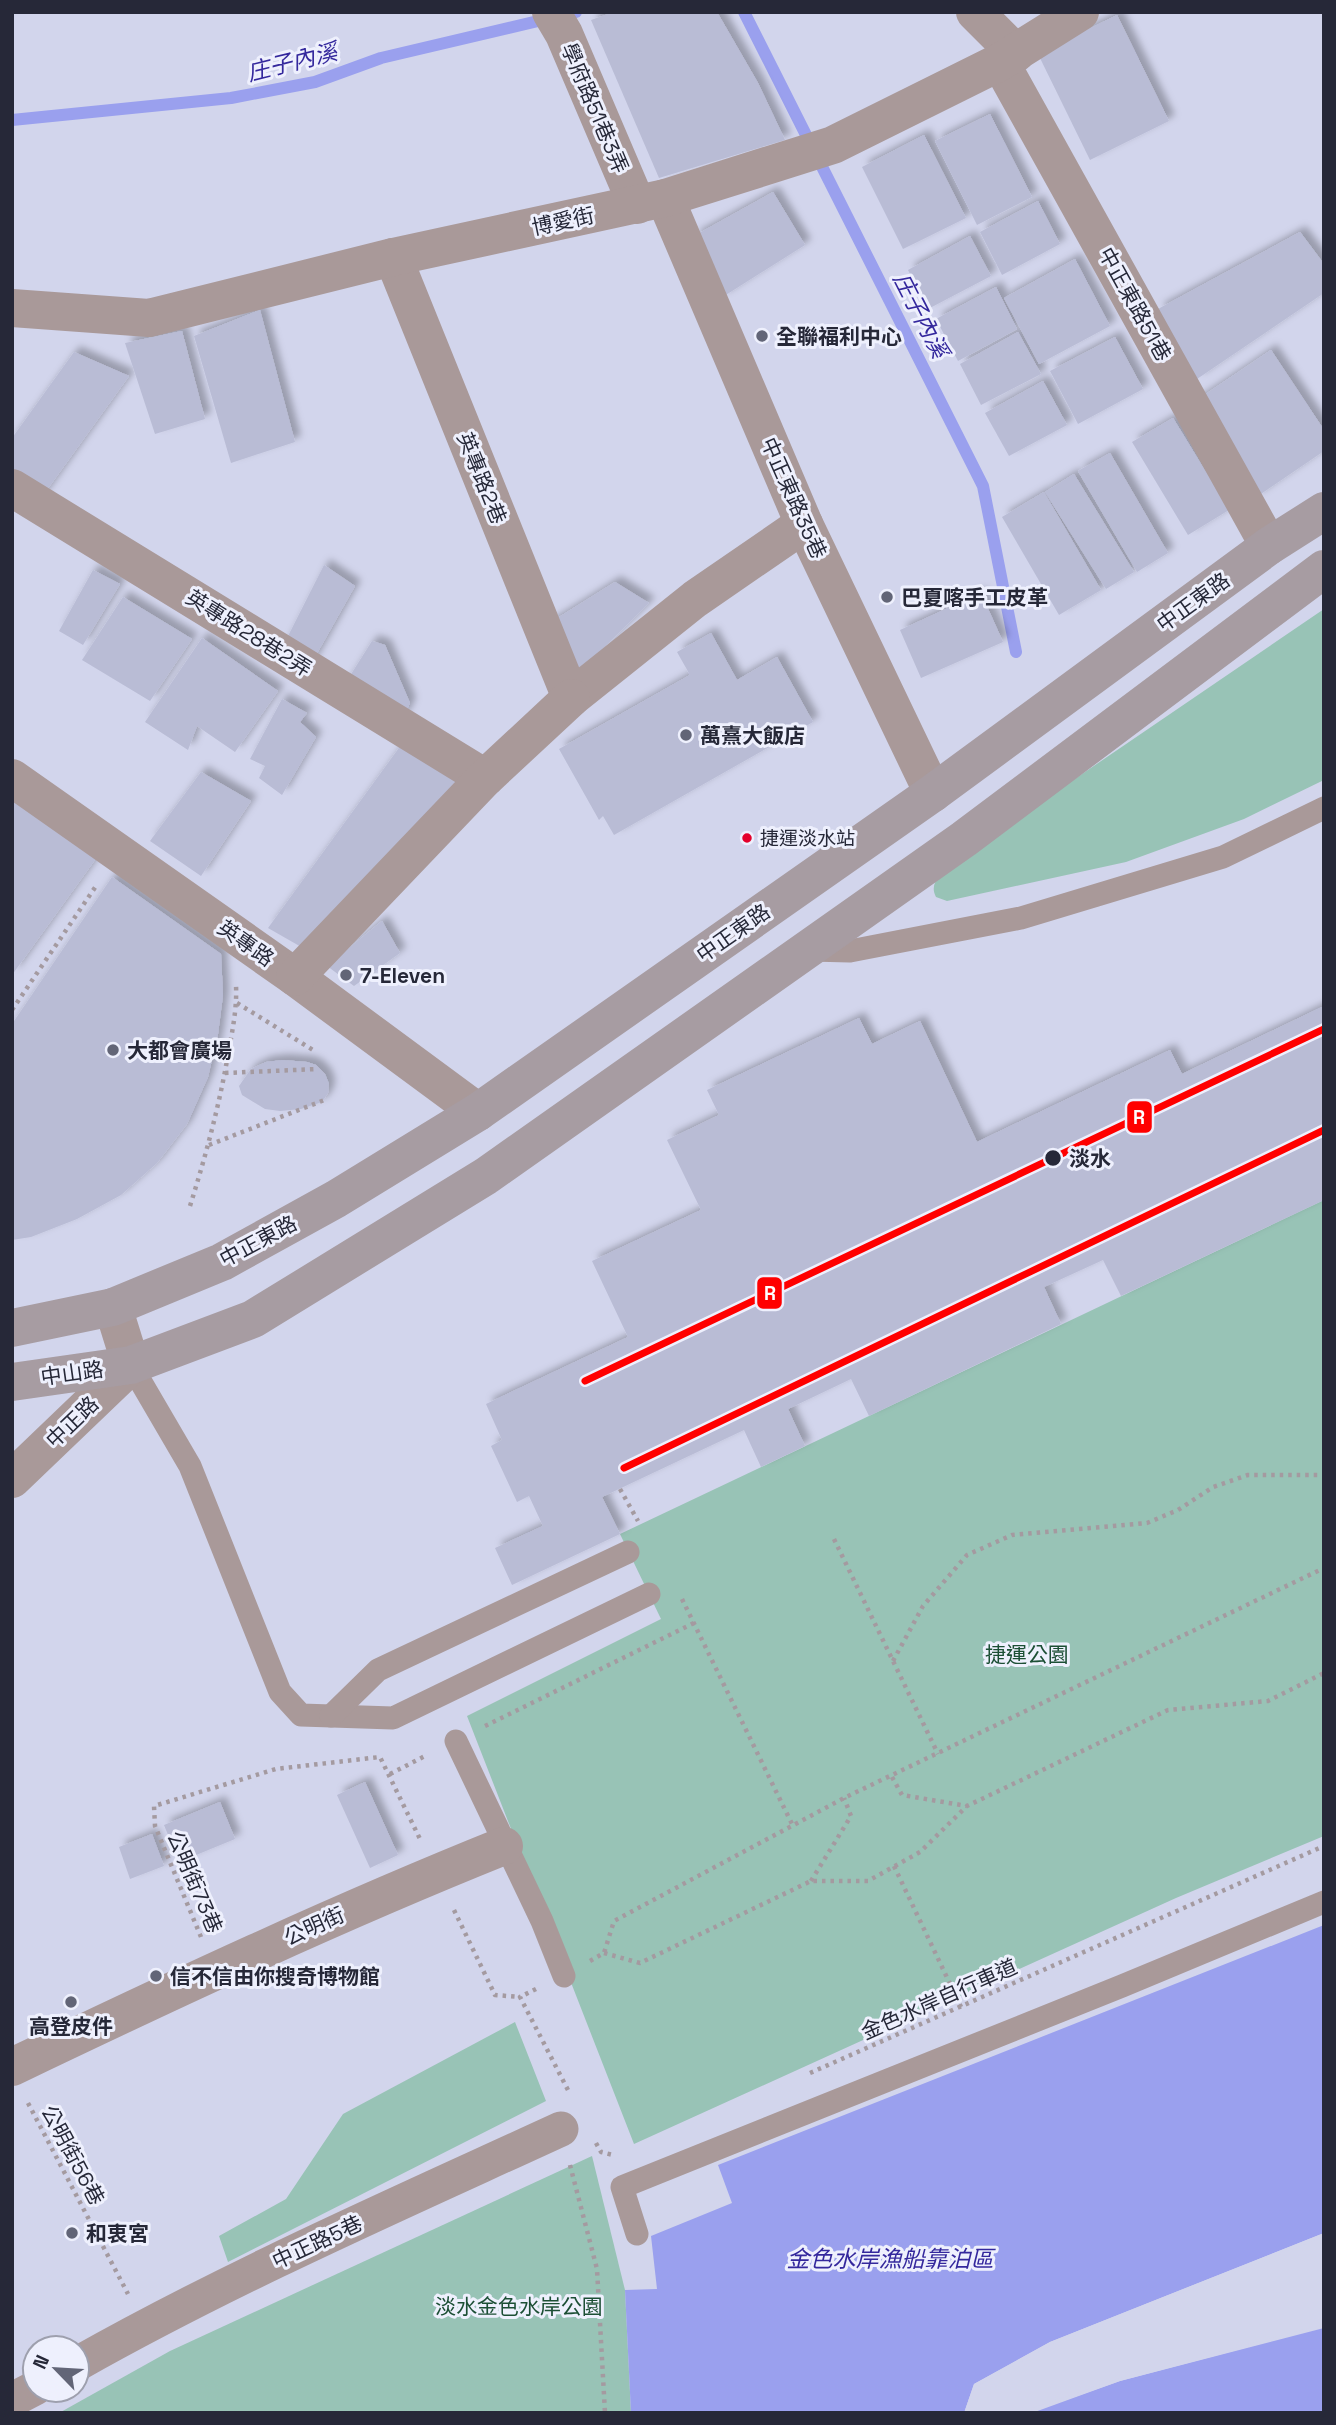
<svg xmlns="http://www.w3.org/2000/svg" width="1336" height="2425" font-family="'Space Grotesk','Noto Sans TC',sans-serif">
  <defs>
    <filter id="shadow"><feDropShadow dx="6" dy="-6" stdDeviation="3.5" flood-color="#0004"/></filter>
  </defs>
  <rect width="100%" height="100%" fill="#d2d5ec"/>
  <!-- green -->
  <g fill="#98c3b6">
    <path d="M1324 609V780L1244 819 1126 862 947 901 936 897C928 882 943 873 953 862Z"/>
    <polygon points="1324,1200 1324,1836 1176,1898 634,2144 467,1716 661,1619 620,1534"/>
    <polygon points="515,2022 546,2101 228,2262 219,2236 286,2199 343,2114"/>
    <polygon points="592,2156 625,2290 631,2413 59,2413 170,2351"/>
  </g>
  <!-- water -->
  <g fill="#9aa0ee">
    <polygon points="1324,1925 1324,2233 1050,2342 974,2384 964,2413 631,2413 625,2290 657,2289 651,2236 732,2203 718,2165"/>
    <polygon points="1324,2327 1324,2413 1032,2413 1120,2381"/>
  </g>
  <!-- pier -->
  <g fill="#d2d5ec">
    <polygon points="1324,2233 1324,2237 1051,2345 977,2386 968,2413 964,2413 974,2384 1050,2342"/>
    <polygon points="1324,2324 1324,2328 1120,2381 1029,2413 1032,2408 1120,2378"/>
  </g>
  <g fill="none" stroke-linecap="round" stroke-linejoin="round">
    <!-- stream -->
    <g stroke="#9aa0ee" stroke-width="12">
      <polyline points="744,12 983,486 1016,652"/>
      <polyline points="12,120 231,98 315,82 381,58 576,12"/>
    </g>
  </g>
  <!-- building -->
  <g fill="#b9bcd5" filter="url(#shadow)">
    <polygon points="614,12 717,12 758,83 785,140 659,178 591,20"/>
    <polygon points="1117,15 1169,121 1090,160 1038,54"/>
    <polygon points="990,114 1032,197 977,225 935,141"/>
    <polygon points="924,135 966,218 903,249 862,167"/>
    <polygon points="773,192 805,245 721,298 694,236"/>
    <polygon points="1038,201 1060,244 1002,275 980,232"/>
    <polygon points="1300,232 1324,264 1324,293 1197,379 1158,309"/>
    <polygon points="970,236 991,276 928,309 908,270"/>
    <polygon points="1075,259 1110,326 1039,364 1004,298"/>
    <polygon points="996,287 1017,329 958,361 936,319"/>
    <polygon points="260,310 295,442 231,463 194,336"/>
    <polygon points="182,331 205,419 155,434 125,343"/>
    <polygon points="1018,332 1041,374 981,405 960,364"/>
    <polygon points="1115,337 1143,389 1078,424 1050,371"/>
    <polygon points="1271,350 1324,430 1324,451 1255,498 1191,404"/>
    <polygon points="74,352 129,376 41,498 12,479 12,438"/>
    <polygon points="1043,381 1067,425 1009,456 985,413"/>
    <polygon points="1173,418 1229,510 1188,535 1132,442"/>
    <polygon points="1110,453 1168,553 1137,572 1078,471"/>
    <polygon points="1074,474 1134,572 1106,589 1045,492"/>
    <polygon points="1044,492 1101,590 1059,615 1002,517"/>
    <polygon points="324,565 355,586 311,664 283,646"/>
    <polygon points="93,570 120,584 83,645 59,631"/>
    <polygon points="615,582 649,603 571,680 548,624"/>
    <polygon points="981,593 1003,642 921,678 900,630"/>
    <polygon points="123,597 192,639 150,701 82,660"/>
    <polygon points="711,633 737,680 777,657 813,722 614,835 603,816 599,820 559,749 690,675 677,652"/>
    <polygon points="202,638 278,691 235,752 197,726 188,750 145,722"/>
    <polygon points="372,641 385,645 410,703 403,718 343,687"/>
    <polygon points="282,699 307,713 300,722 316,737 282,795 259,778 265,766 250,759"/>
    <polygon points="404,741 460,782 303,948 268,928"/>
    <polygon points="201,772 251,801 201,876 150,841"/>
    <polygon points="12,796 97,857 12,975"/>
    <polygon points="112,877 221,954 223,995 218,1034 208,1077 187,1124 157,1163 121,1195 77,1219 31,1237 12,1240 12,1024"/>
    <polygon points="382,921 400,953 354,986 327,966"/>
    <polygon points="1324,1006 1324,1200 1121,1296 1103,1260 1044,1287 1061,1324 869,1416 851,1379 788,1409 805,1446 761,1467 744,1430 602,1497 620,1534 512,1585 495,1548 543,1526 529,1496 517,1502 491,1446 502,1440 486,1404 628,1337 592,1261 701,1210 667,1140 719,1115 707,1090 859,1018 872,1044 920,1021 977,1142 1170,1050 1182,1074"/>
    <polygon points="283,1060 307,1062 316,1065 325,1074 329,1084 328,1093 322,1102 301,1109 280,1111 265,1109 242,1095 239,1086 251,1069 266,1062"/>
    <polygon points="365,1782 398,1855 370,1868 337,1795"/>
    <polygon points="220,1802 235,1839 179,1862 164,1825"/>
    <polygon points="152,1834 164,1866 130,1879 119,1847"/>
  </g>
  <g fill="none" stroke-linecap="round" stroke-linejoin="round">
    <!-- path -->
    <g stroke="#a49aa0" stroke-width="4.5" stroke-dasharray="3.5 5" stroke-linecap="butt">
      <polyline points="237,1003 313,1050"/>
      <polyline points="12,1010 96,886"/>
      <polyline points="225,1073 318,1069"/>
      <polyline points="209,1145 327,1099"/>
      <path d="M190 1206C206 1155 220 1103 229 1049 233 1028 237 1007 236 985"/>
      <polyline points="620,1489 638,1521"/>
      <polyline points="834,1539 938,1754"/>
      <polyline points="682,1599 792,1824"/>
      <polyline points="893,1661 923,1606 967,1555 1012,1535 1147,1523 1178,1510 1213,1487 1248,1475 1324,1475"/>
      <polyline points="485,1726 694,1623"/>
      <polyline points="390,1774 427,1755"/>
      <polyline points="892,1777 902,1795 967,1806"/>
      <polyline points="894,1866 961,2007"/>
      <polyline points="811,1881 851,1816 844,1798"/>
      <polyline points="454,1910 495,1995 520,1997"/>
      <polyline points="201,1937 155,1826 154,1806 276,1769 380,1757 420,1839"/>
      <polyline points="604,1953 640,1963 811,1881 868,1881 920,1852 967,1806 1168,1710 1268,1701 1324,1673"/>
      <polyline points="590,1961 604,1953 614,1921 844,1798 1324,1568"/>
      <polyline points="536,1989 520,1997 569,2092"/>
      <polyline points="810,2073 1324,1846"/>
      <polyline points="28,2103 128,2294"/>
      <polyline points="596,2143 601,2152 613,2155"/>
      <polyline points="570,2165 597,2269 605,2413"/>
    </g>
    <!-- service -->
    <g stroke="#a99999" stroke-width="23">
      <polyline points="810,950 850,951 1021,918 1223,857 1324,808"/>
      <polyline points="131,1365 190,1466 280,1692 301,1715 393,1718 649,1594"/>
      <polyline points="331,1716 378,1670 628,1552"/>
      <polyline points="456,1741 542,1921 564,1976"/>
      <polyline points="637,2234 622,2187 1122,1986 1324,1902"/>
    </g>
    <!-- pedestrian -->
    <g stroke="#a99999" stroke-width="35">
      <path d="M77 2364C233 2276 398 2204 561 2129"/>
      <polyline points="12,2400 35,2388"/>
    </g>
    <!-- minor -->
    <g stroke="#a99999" stroke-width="38">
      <polyline points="551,12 564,34 637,205"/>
      <polyline points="975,12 1016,53"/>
      <polyline points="1000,62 1269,546"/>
      <polyline points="665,198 804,524 933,793"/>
      <polyline points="393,257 571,698 695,599 804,524"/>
      <polyline points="12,308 149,318 393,257 665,198 833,145 1000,62 1080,12"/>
      <polyline points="12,488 485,778"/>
      <polyline points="12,778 295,977 478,1112"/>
      <polyline points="295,977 485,778 571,698"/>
      <polyline points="12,1479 131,1365 113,1307"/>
      <path d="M12 2067C175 1989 337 1913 504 1846"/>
    </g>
    <!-- primary -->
    <g stroke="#a79ca2" stroke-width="38">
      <polyline points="12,1328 113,1307 222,1262 336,1199 478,1112 933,793 1269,546 1324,511"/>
      <polyline points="12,1382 131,1365 253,1319 486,1176 964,839 1324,569"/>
    </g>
    <!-- metro-1 casing -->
    <g stroke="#eef0fd" stroke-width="12">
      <g id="metro-1">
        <polyline points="585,1381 1324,1029"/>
        <polyline points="624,1468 1324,1130"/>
      </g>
    </g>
    <!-- metro-1 -->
    <use href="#metro-1" stroke="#f00" stroke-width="7"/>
  </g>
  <!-- markers -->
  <g fill="#626577" stroke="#eef0fd" stroke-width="2.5">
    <circle cx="762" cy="336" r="7"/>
    <circle cx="887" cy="597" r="7"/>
    <circle cx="686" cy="735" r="7"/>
    <circle cx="346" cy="975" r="7"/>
    <circle cx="113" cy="1050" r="7"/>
    <circle cx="156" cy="1976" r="7"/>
    <circle cx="71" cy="2002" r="7"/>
    <circle cx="72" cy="2233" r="7"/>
  </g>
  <circle fill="#e4002b" stroke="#eef0fd" stroke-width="2.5" cx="747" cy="838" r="6"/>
  <circle fill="#262838" stroke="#eef0fd" stroke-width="2.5" cx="1053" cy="1158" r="9"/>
  <g text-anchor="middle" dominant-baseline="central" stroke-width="6" stroke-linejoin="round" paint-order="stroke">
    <!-- bus labels -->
    <g font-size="19" fill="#262838" stroke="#eef0fd" text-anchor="start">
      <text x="760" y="838">捷運淡水站</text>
    </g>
    <!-- street labels -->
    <g font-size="21" fill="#262838" stroke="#eef0fd">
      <text transform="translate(595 108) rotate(67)">學府路51巷3弄</text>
      <text transform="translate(563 221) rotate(-12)">博愛街</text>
      <text transform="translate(1135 304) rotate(61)">中正東路51巷</text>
      <text transform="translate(482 478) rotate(68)">英專路2巷</text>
      <text transform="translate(794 498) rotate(66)">中正東路35巷</text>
      <text transform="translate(1193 602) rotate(-36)">中正東路</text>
      <text transform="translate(249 633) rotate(32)">英專路28巷2弄</text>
      <text transform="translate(733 933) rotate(-35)">中正東路</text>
      <text transform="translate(246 943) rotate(35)">英專路</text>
      <text transform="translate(258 1241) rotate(-28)">中正東路</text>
      <text transform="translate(72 1373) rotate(-8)">中山路</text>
      <text transform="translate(72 1422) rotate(-44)">中正路</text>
      <text transform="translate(195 1882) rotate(67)">公明街73巷</text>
      <text transform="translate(314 1926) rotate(-24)">公明街</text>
      <text transform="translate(939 1999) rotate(-24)">金色水岸自行車道</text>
      <text transform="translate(73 2155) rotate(62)">公明街56巷</text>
      <text transform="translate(317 2242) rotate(-25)">中正路5巷</text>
    </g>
    <!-- poi labels -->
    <g font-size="21" font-weight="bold" fill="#262838" stroke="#eef0fd" text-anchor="start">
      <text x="776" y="336">全聯福利中心</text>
      <text x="901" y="597">巴夏喀手工皮革</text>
      <text x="700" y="735">萬熹大飯店</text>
      <text x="360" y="975">7-Eleven</text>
      <text x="127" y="1050">大都會廣場</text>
      <text x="170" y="1976">信不信由你搜奇博物館</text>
      <text x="71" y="2026" text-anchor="middle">高登皮件</text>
      <text x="86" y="2233">和衷宮</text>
    </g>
    <!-- stop labels -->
    <g font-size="21" font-weight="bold" fill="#262838" stroke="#eef0fd" text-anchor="start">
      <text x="1069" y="1158">淡水</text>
    </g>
    <!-- park labels -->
    <g font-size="21" fill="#1c4f35" stroke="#eef0fd">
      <text x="1027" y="1654">捷運公園</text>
      <text x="519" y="2306">淡水金色水岸公園</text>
    </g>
    <!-- water labels -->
    <g font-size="23" font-style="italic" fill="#34289d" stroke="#eef0fd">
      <text transform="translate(292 62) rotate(-14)">庄子內溪</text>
      <text transform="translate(921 315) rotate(63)">庄子內溪</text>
      <text x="890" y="2259">金色水岸漁船靠泊區</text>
    </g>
  </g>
  <g stroke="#eef0fd" stroke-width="2.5">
    <rect x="1126" y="1100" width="27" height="34" rx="7" fill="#f00"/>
    <rect x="756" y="1276" width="27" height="34" rx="7" fill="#f00"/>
  </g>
  <g font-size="19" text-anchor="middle" font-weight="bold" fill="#fff">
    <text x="1139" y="1124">R</text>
    <text x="770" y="1300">R</text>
  </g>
  <!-- border -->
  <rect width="1336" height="2425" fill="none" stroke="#262838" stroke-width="28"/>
  <!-- north arrow -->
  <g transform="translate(56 2369) rotate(295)"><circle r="33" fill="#eef0fd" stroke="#9ea0ae" stroke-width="2"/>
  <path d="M0-5L12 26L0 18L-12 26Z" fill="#626577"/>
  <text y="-10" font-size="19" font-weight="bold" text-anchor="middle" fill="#262838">N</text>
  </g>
</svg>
